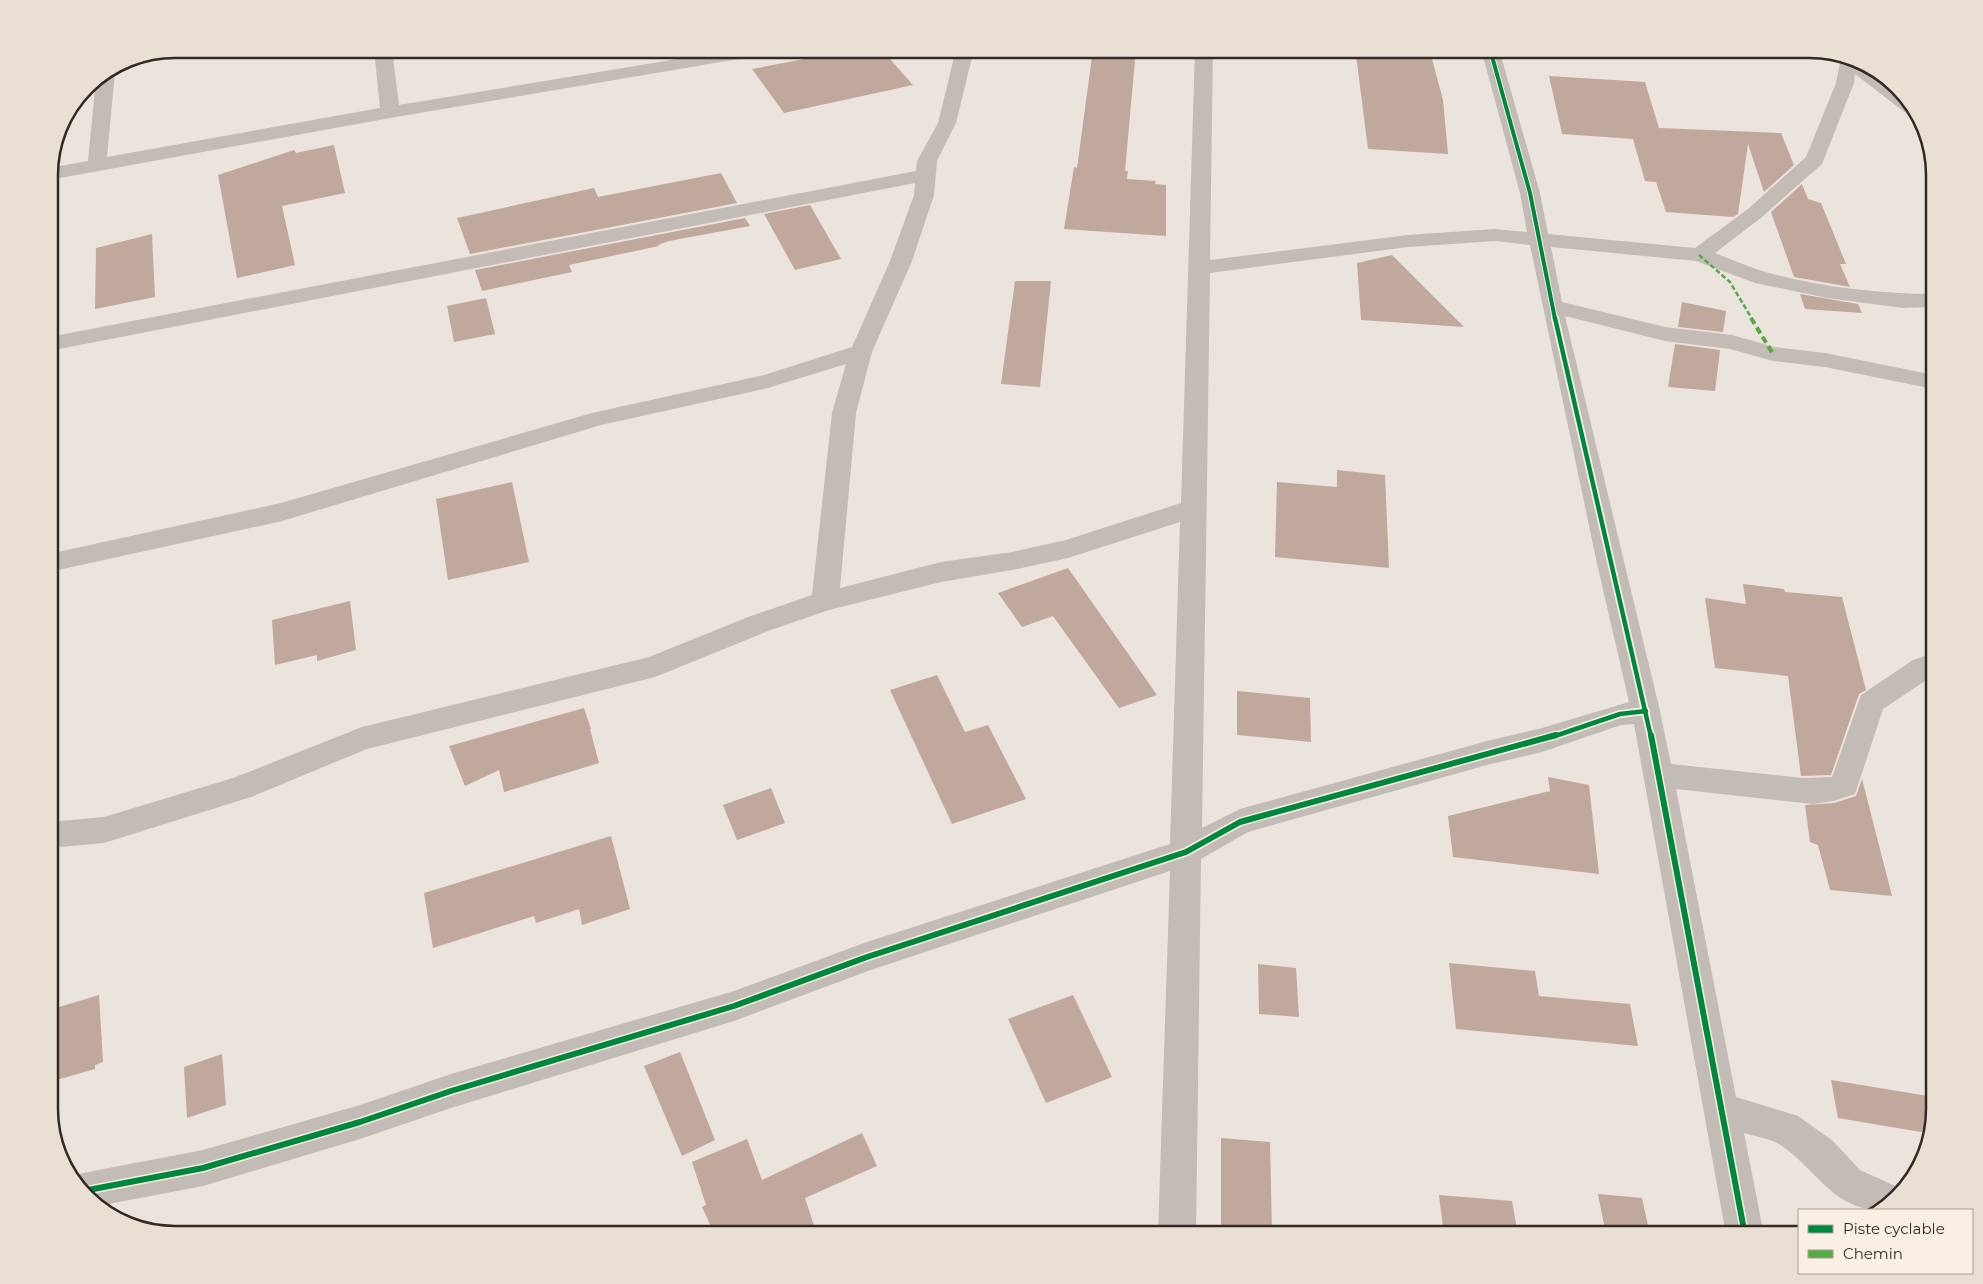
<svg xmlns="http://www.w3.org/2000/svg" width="1983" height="1284" font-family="Montserrat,sans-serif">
  <rect width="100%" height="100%" fill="#ebe4dc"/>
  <!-- building -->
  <g fill="#c0a89d">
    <polygon points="858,49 881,49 913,85 784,113 752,69"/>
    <polygon points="1093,49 1136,49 1125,171 1128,171 1127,179 1156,181 1155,184 1166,185 1166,236 1064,229 1074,167 1077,168"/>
    <polygon points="1356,55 1432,59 1443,100 1448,154 1368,149"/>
    <polygon points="1549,76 1645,82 1659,128 1781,133 1794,165 1764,192 1748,144 1738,214 1733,217 1666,212 1656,182 1645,181 1633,139 1562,134"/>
    <polygon points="334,145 345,193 282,206 295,265 237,278 218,175 294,150 296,153"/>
    <polygon points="721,173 737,203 470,254 457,218 594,188 598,197"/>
    <polygon points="1802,184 1808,199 1821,203 1846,264 1840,264 1850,287 1794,277 1771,212"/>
    <polygon points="810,205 841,259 795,270 764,214"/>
    <polygon points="745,218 750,226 669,241 658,245 659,246 569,265 572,272 482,291 475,270"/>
    <polygon points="152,234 155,297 95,309 96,248"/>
    <polygon points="1392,255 1464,327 1361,320 1357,263"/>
    <polygon points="1015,281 1051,281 1040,387 1001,384"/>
    <polygon points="1800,294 1858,304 1862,313 1805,309"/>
    <polygon points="486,298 495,334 454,342 447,306"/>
    <polygon points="1682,302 1726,311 1723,332 1678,327"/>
    <polygon points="1675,344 1720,350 1715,391 1668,387"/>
    <polygon points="1337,470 1385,475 1389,568 1275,557 1277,482 1337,487"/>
    <polygon points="512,482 529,562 448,580 436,499"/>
    <polygon points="1068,568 1157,695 1119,708 1053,616 1022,627 998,593"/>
    <polygon points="1743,584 1784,589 1785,592 1842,597 1866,690 1859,694 1831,775 1801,776 1788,676 1715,668 1705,598 1746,604"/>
    <polygon points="350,601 356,650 317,661 317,655 275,665 272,620"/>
    <polygon points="937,675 965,732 988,725 1026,799 952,824 890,690"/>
    <polygon points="1237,691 1310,698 1311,742 1237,735"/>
    <polygon points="584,708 591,729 590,729 599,763 504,792 499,770 465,786 449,746"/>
    <polygon points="1548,777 1589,785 1599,874 1453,857 1448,816 1550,791"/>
    <polygon points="1862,779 1892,896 1830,890 1818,845 1810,842 1805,805 1834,803 1856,796"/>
    <polygon points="771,788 785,823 737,840 723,805"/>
    <polygon points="611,836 630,909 582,925 579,909 536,923 534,916 433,948 424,893"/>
    <polygon points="1449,963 1535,971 1539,996 1630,1004 1638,1046 1456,1029"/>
    <polygon points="1258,964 1296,968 1299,1017 1259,1014"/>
    <polygon points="99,995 103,1062 95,1065 95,1069 49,1082 49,1010"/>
    <polygon points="1073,995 1112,1077 1046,1103 1008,1019"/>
    <polygon points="680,1052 715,1140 682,1156 644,1066"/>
    <polygon points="222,1054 226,1105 187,1118 184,1067"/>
    <polygon points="1831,1080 1934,1097 1934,1110 1927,1133 1838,1118"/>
    <polygon points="862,1133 877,1166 805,1198 817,1235 715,1235 702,1207 706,1205 692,1162 747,1139 762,1180"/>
    <polygon points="1221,1138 1270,1142 1272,1232 1221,1227"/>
    <polygon points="1598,1194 1642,1198 1650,1235 1606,1235"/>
    <polygon points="1439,1195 1512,1201 1518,1235 1444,1235"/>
  </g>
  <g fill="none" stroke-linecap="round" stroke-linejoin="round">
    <!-- street -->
    <g fill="#c3bcb6" fill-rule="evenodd">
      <polygon points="374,49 392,49 399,105 738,49 777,49 774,53 768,54 390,118 49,180 49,168 88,161 96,78 112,68 115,72 107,157 380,108"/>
      <path d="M956 49H974L956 123 937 161 934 195 912 261 872 352 856 413 840 588 941 562 1012 552 1066 540 1181 503 1195 49H1213L1210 260 1408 235 1495 229 1527 232 1520 193 1481 49H1499L1540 193 1548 234 1695 248 1748 209 1806 157 1836 83 1841 58C1849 61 1859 63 1867 66 1882 72 1915 103 1919 118L1911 117 1855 74 1854 83 1822 164 1762 217 1715 253C1733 260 1751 268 1769 273 1822 287 1879 294 1934 294V307L1903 308 1827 298 1755 283 1696 261 1551 247 1562 302 1665 327 1732 335 1774 347 1825 353 1934 375V389L1825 367 1773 361 1730 349 1665 341 1565 316 1660 711 1671 764 1803 778 1832 777 1861 695 1913 660 1934 653V675L1883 709 1855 794 1834 801 1813 804 1676 789 1736 1097 1798 1116 1833 1141 1860 1170 1902 1189 1880 1210C1832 1210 1815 1166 1777 1143 1767 1138 1754 1136 1744 1133L1764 1235H1726L1634 724 1621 725 1542 752 1487 765 1248 832 1201 859 1196 1235H1158L1170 871 868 971 734 1021 451 1108 360 1139 203 1186 98 1206 71 1178 83 1173 203 1150 360 1105 451 1074 734 991 867 942 1170 844 1180 522 1068 558 1012 570 941 582 829 610 768 631 655 677 367 749 251 797 104 843 49 848V822L104 817 233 778 362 727 649 657 748 617 812 595 832 413 846 364 768 388 601 425 282 521 49 572V554L281 503 592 413 764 375 852 347 890 261 914 195 915 183 49 351V337L916 171 917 161 938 123ZM1495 241 1530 245 1596 559 1629 702 1542 728 1487 741 1240 809 1202 828 1210 273 1408 247Z"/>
    </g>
    <!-- quiet-far1 -->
    <polyline stroke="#54ab44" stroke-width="2.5" stroke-dasharray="5 2.5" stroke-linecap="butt" points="1699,255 1730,282 1752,319"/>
    <!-- quiet -->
    <polyline stroke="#54ab44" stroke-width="4" stroke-dasharray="7 4" stroke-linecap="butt" points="1751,318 1773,354"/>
    <!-- cycleway-far2 casing -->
    <g stroke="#f9efe2" stroke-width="6">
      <polyline id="cycleway-far2" points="1490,49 1530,193 1555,319"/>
    </g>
    <!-- cycleway-far1 casing -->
    <g stroke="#f9efe2" stroke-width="8">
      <g id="cycleway-far1">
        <polyline points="1555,318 1651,737"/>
        <polyline points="1552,737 1620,714 1646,711"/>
      </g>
    </g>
    <!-- cycleway casing -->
    <g stroke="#f9efe2" stroke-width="9">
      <g id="cycleway">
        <polyline points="1651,735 1745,1235"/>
        <polyline points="83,1191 203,1168 360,1122 451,1091 734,1006 867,957 1186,852 1240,822 1556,735"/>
      </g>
    </g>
    <!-- cycleway-far2 -->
    <use href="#cycleway-far2" stroke="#00873e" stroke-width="4"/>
    <!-- cycleway-far1 -->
    <use href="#cycleway-far1" stroke="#00873e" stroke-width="4.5"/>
    <!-- cycleway -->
    <use href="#cycleway" stroke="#00873e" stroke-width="6"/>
  </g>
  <!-- crop -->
  <path d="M0 0H1983V1284H0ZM175 58H1809A117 117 0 0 1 1926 175V1109A117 117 0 0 1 1809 1226H175A117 117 0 0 1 58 1109V175A117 117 0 0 1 175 58Z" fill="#e9dfd3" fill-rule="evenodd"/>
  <path fill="none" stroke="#342a25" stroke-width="2.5" d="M175 58H1809A117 117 0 0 1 1926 175V1109A117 117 0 0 1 1809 1226H175A117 117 0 0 1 58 1109V175A117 117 0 0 1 175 58Z"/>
  <!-- legend -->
  <rect x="1798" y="1209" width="175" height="65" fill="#f9efe2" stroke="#aaa096"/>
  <rect x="1808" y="1225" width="25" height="8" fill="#00873e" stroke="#aaa096"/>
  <text x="1843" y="1234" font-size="15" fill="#342a25">Piste cyclable</text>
  <rect x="1808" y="1250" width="25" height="8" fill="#54ab44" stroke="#aaa096"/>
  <text x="1843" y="1259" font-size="15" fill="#342a25">Chemin</text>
</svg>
